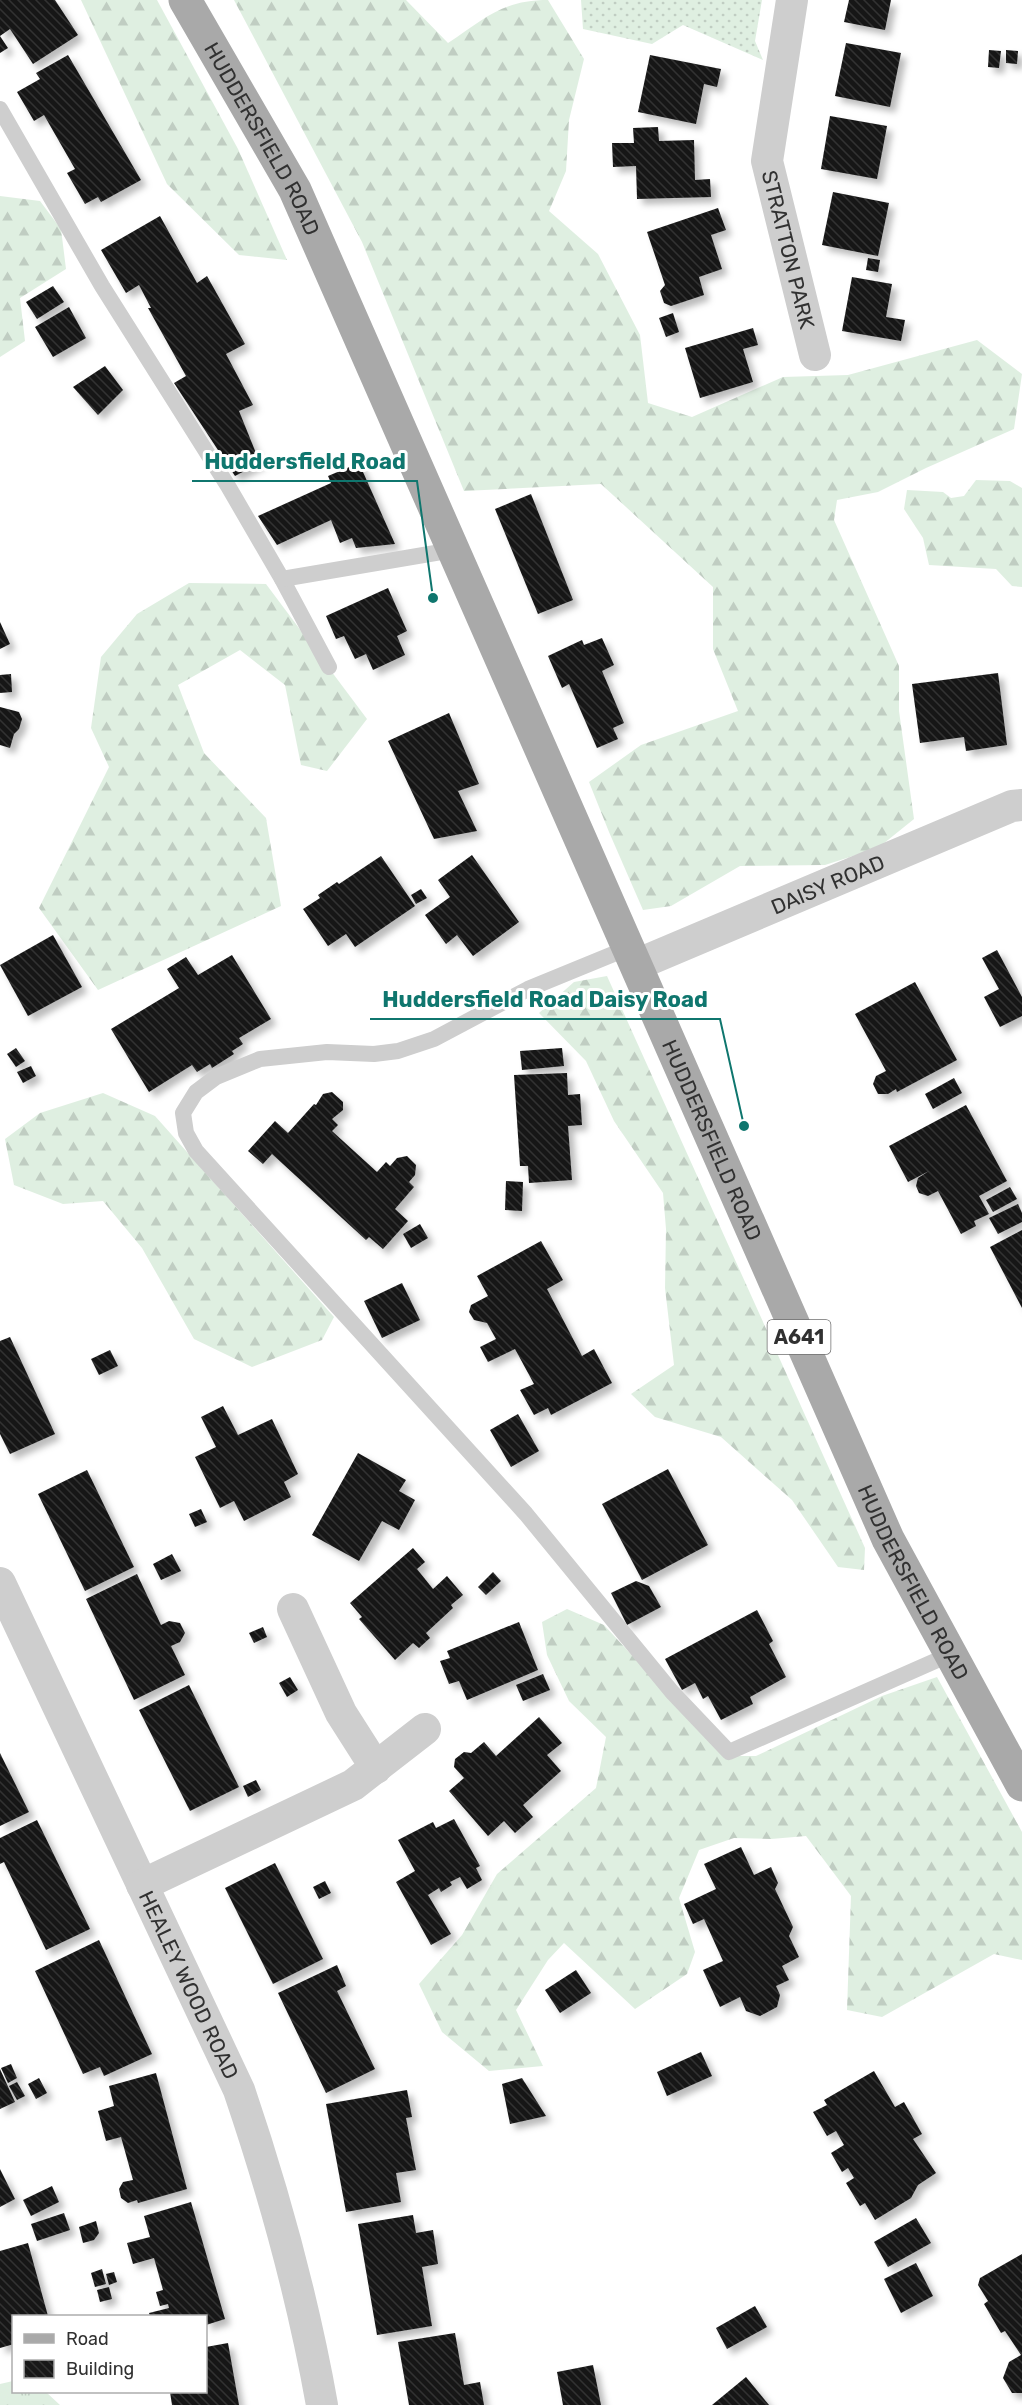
<svg xmlns="http://www.w3.org/2000/svg" width="1022" height="2405" font-family="Rubik,sans-serif">
  <defs>
    <pattern id="grass-dots" width="8" height="8" patternUnits="userSpaceOnUse" patternTransform="scale(1.5)"><rect width="8" height="8" fill="#dfefe1"/><path d="M2 2h.1M6 6h.1" fill="none" stroke="#c0cdc2" stroke-width="1.8" stroke-linecap="round"/></pattern>
    <pattern id="forest-firs" width="22" height="20" patternUnits="userSpaceOnUse" patternTransform="scale(1.5)"><rect width="22" height="20" fill="#dfefe1"/><path d="M5 1l3.5 6h-7zM16 11l3.5 6h-7z" fill="#c0cdc2"/></pattern>
    <pattern id="park-tufts" width="24" height="20" patternUnits="userSpaceOnUse" patternTransform="scale(1.5)"><rect width="24" height="20" fill="#dfefe1"/><path d="M3 7l-1-3M5 7V3M7 7l1-3M15 17l-1-3M17 17v-4M19 17l1-3" fill="none" stroke="#c0cdc2"/></pattern>
    <pattern id="building-back-hatch" width="6" height="6" patternUnits="userSpaceOnUse" patternTransform="scale(1.5)"><rect width="6" height="6" fill="#181818"/><path d="M-1 5l2 2M0 0l6 6M5-1l2 2" fill="none" stroke="#313131"/></pattern>
    <filter id="shadow"><feDropShadow dx="5.5" dy="5.5" stdDeviation="3" flood-color="#0004"/></filter>
  </defs>
  <rect width="100%" height="100%" fill="#fff"/>
  <!-- grass -->
  <polygon fill="url(#grass-dots)" points="581,0 762,0 755,41 763,60 683,25 652,44 583,29"/>
  <!-- forest -->
  <g fill="url(#forest-firs)">
    <polygon points="81,0 157,0 238,149 287,260 239,255 167,184"/>
    <path d="M234 0H406L448 43C484 19 502 0 548 0L584 59 569 120 566 171 549 211 598 254 640 335 648 403 692 417 783 377 848 375 977 340 1022 374 1014 429 926 468 878 492 837 500 834 520 899 666V711L914 819 878 848 825 865 740 866 671 906 643 910 609 832 589 782 641 745 738 711 713 649V587L601 484 464 491 362 242Z"/>
    <polygon points="0,196 40,201 61,229 66,269 20,298 25,341 0,357"/>
    <polygon points="976,480 1010,481 1022,488 1022,587 1012,586 996,569 929,565 923,538 904,509 907,490 943,492 951,498 964,496"/>
    <polygon points="189,583 266,584 367,719 327,771 301,765 285,685 240,650 178,685 204,753 266,818 281,906 98,990 39,908 109,767 91,728 101,657 137,614"/>
    <polygon points="607,976 865,1548 864,1570 838,1567 792,1500 721,1437 655,1417 631,1394 674,1365 665,1288 666,1229 663,1193 614,1121 586,1061 539,1013 574,982"/>
    <polygon points="103,1093 155,1116 334,1317 322,1340 252,1367 194,1339 142,1248 103,1201 63,1204 14,1185 5,1139 40,1113"/>
    <polygon points="567,1609 604,1625 725,1756 756,1756 882,1696 937,1677 1022,1832 1022,1960 994,1954 882,2017 847,2010 851,1896 806,1836 771,1839 734,1838 699,1850 679,1898 695,1952 687,1974 635,2009 564,1943 548,1960 516,2010 543,2066 489,2071 442,2032 419,1984 462,1935 497,1874 596,1788 606,1737 569,1701 547,1655 542,1622"/>
  </g>
  <!-- park -->
  <polygon fill="url(#park-tufts)" points="13,2381 14,2392 46,2392 60,2405 0,2405 0,2384"/>
  <!-- building -->
  <g fill="url(#building-back-hatch)" filter="url(#shadow)">
    <polygon points="0,0 55,0 78,35 33,64 10,29 0,36 8,48 0,53"/>
    <polygon points="849,0 891,0 885,30 844,22"/>
    <polygon points="846,43 901,53 890,107 835,96"/>
    <polygon points="989,50 1001,51 999,68 988,67"/>
    <polygon points="1006,50 1018,51 1017,64 1006,63"/>
    <polygon points="68,55 141,180 101,202 98,197 85,204 67,173 75,169 44,115 34,121 17,92 40,79 36,73"/>
    <polygon points="650,55 721,69 717,87 704,84 696,124 638,112"/>
    <polygon points="830,116 887,126 877,179 821,169"/>
    <polygon points="658,127 659,141 694,140 695,180 710,179 711,197 637,199 636,166 613,167 612,143 634,143 633,128"/>
    <polygon points="833,192 889,203 878,256 822,245"/>
    <polygon points="718,208 726,230 711,235 722,269 699,277 704,295 671,306 664,303 660,291 665,285 647,232"/>
    <polygon points="160,216 197,283 207,276 245,344 226,354 253,405 239,411 260,463 235,476 174,383 186,376 148,308 151,308 139,285 126,293 101,250"/>
    <polygon points="868,258 880,260 878,272 866,270"/>
    <polygon points="852,277 892,284 886,317 905,320 901,341 842,331"/>
    <polygon points="53,286 64,302 37,319 26,302"/>
    <polygon points="69,307 86,338 53,357 35,327"/>
    <polygon points="673,313 679,332 666,337 659,318"/>
    <polygon points="753,328 758,345 743,349 753,382 700,398 685,348"/>
    <polygon points="105,366 123,390 98,415 73,387"/>
    <polygon points="359,463 395,544 356,548 352,538 340,543 331,520 277,545 258,516 331,483 328,476"/>
    <polygon points="531,494 573,600 538,614 495,509"/>
    <polygon points="388,588 407,631 397,636 405,655 373,670 366,654 355,659 344,636 336,639 326,616"/>
    <polygon points="0,622 10,644 0,649"/>
    <polygon points="602,638 614,665 602,671 624,723 613,728 618,739 597,748 569,684 562,688 548,656 582,640 584,645"/>
    <polygon points="998,673 1007,745 966,751 964,737 920,743 912,684"/>
    <polygon points="11,674 12,692 0,693 0,675"/>
    <polygon points="0,707 19,712 22,719 19,729 14,734 10,748 0,745"/>
    <polygon points="449,713 479,784 458,791 477,831 434,839 388,741"/>
    <polygon points="472,855 519,922 473,956 457,935 446,944 425,915 450,897 438,880"/>
    <polygon points="381,856 415,906 355,947 346,934 328,946 303,909 320,898 318,895 337,882 339,884"/>
    <polygon points="421,889 427,898 416,904 411,895"/>
    <polygon points="53,935 82,987 28,1016 0,965"/>
    <polygon points="997,950 1022,997 1022,1016 1000,1027 984,997 999,989 982,958"/>
    <polygon points="232,955 271,1019 239,1038 243,1044 232,1051 234,1054 212,1068 210,1064 197,1072 192,1065 149,1092 111,1029 179,988 167,969 186,957 198,975"/>
    <polygon points="915,982 957,1060 897,1092 896,1089 888,1094 878,1094 873,1084 876,1076 886,1071 855,1014"/>
    <polygon points="16,1048 25,1061 16,1067 7,1054"/>
    <polygon points="562,1048 564,1066 522,1070 520,1051"/>
    <polygon points="31,1066 36,1076 23,1083 17,1072"/>
    <polygon points="567,1073 568,1095 580,1094 582,1125 568,1126 572,1180 529,1183 528,1166 520,1166 514,1075"/>
    <polygon points="954,1078 962,1093 933,1109 925,1094"/>
    <polygon points="332,1092 343,1102 343,1110 332,1119 338,1125 332,1131 377,1172 386,1162 390,1166 397,1158 407,1156 416,1165 415,1175 409,1182 414,1187 395,1209 408,1221 383,1249 369,1237 366,1240 272,1154 263,1164 248,1151 275,1121 288,1133 314,1104 316,1105 323,1094"/>
    <polygon points="966,1105 1007,1181 979,1196 989,1214 974,1221 976,1226 961,1234 938,1191 928,1196 919,1193 916,1186 918,1178 929,1171 908,1182 889,1146"/>
    <polygon points="506,1181 523,1182 522,1211 505,1210"/>
    <polygon points="1010,1187 1017,1199 993,1212 986,1200"/>
    <polygon points="1018,1204 1022,1213 1022,1222 998,1234 989,1218"/>
    <polygon points="420,1224 428,1238 411,1248 403,1234"/>
    <polygon points="1022,1230 1022,1308 990,1247"/>
    <polygon points="541,1241 563,1280 547,1289 582,1356 594,1349 612,1383 551,1415 548,1408 534,1415 520,1390 534,1384 515,1349 488,1362 480,1347 496,1339 487,1323 474,1320 469,1312 471,1305 488,1296 477,1276"/>
    <polygon points="402,1283 420,1320 382,1338 364,1301"/>
    <polygon points="10,1337 55,1434 10,1454 0,1434 0,1341"/>
    <polygon points="110,1350 118,1366 99,1375 91,1359"/>
    <polygon points="223,1406 238,1435 272,1419 298,1474 284,1482 291,1497 244,1521 234,1501 220,1508 195,1457 216,1447 201,1417"/>
    <polygon points="518,1414 539,1451 511,1467 490,1430"/>
    <polygon points="358,1453 406,1480 399,1491 415,1500 399,1530 382,1521 359,1561 312,1535"/>
    <polygon points="668,1469 708,1545 642,1580 602,1504"/>
    <polygon points="87,1470 134,1567 85,1591 38,1494"/>
    <polygon points="201,1509 207,1522 195,1527 189,1514"/>
    <polygon points="413,1548 425,1562 417,1569 433,1589 447,1576 463,1595 451,1605 453,1608 426,1633 430,1638 419,1648 413,1643 395,1660 359,1619 362,1617 350,1603"/>
    <polygon points="172,1554 181,1571 161,1580 153,1564"/>
    <polygon points="493,1572 501,1581 486,1595 478,1587"/>
    <polygon points="137,1574 161,1625 169,1621 180,1623 185,1633 180,1642 171,1646 185,1675 134,1700 86,1599"/>
    <polygon points="636,1581 649,1586 661,1607 627,1625 611,1593"/>
    <polygon points="757,1610 773,1641 769,1644 786,1677 750,1697 753,1704 721,1720 708,1696 703,1699 695,1683 682,1690 665,1659"/>
    <polygon points="519,1622 538,1670 467,1700 459,1681 449,1684 440,1661 450,1658 447,1651"/>
    <polygon points="263,1627 267,1637 254,1643 249,1633"/>
    <polygon points="543,1674 550,1690 523,1701 516,1685"/>
    <polygon points="290,1677 298,1690 287,1697 279,1683"/>
    <polygon points="189,1685 239,1787 190,1811 139,1710"/>
    <polygon points="539,1717 562,1743 547,1755 561,1771 523,1805 533,1817 515,1833 504,1821 488,1836 449,1791 464,1778 454,1767 455,1759 464,1752 471,1753 484,1742 496,1756"/>
    <polygon points="0,1753 29,1812 0,1826"/>
    <polygon points="256,1780 261,1790 248,1797 243,1786"/>
    <polygon points="454,1819 480,1866 476,1868 482,1880 467,1889 460,1877 450,1882 452,1885 441,1892 439,1888 428,1895 451,1934 431,1945 396,1882 415,1871 398,1840 433,1822 436,1828"/>
    <polygon points="37,1820 90,1929 46,1950 4,1862 0,1864 0,1838"/>
    <polygon points="741,1847 754,1875 771,1867 778,1883 775,1889 793,1927 789,1936 799,1957 782,1966 789,1980 776,1986 780,1995 777,2007 760,2016 746,2011 740,1997 720,2007 703,1970 723,1961 704,1919 693,1924 684,1904 716,1889 704,1864"/>
    <polygon points="275,1863 323,1959 273,1984 225,1888"/>
    <polygon points="325,1881 331,1893 319,1899 313,1887"/>
    <polygon points="99,1940 152,2054 104,2076 100,2067 83,2074 35,1971"/>
    <polygon points="337,1965 346,1986 337,1991 375,2069 326,2093 278,1993"/>
    <polygon points="576,1970 591,1993 560,2013 545,1990"/>
    <polygon points="701,2052 712,2076 667,2096 657,2072"/>
    <polygon points="11,2064 17,2078 8,2083 1,2068"/>
    <polygon points="0,2069 15,2102 0,2109"/>
    <polygon points="874,2071 895,2107 904,2102 922,2134 913,2139 936,2173 918,2185 911,2198 875,2220 865,2203 860,2206 846,2183 854,2178 848,2168 842,2172 831,2153 844,2145 836,2131 827,2136 813,2112 827,2105 824,2100"/>
    <polygon points="156,2073 187,2189 138,2203 137,2200 128,2203 121,2198 119,2189 123,2182 133,2180 121,2137 106,2141 98,2111 114,2106 109,2086"/>
    <polygon points="39,2078 47,2093 36,2099 28,2084"/>
    <polygon points="522,2078 546,2116 510,2124 502,2084"/>
    <polygon points="17,2082 25,2096 17,2100 9,2086"/>
    <polygon points="407,2090 412,2117 406,2118 416,2170 396,2173 401,2202 346,2212 326,2104"/>
    <polygon points="0,2169 15,2199 0,2207"/>
    <polygon points="52,2186 59,2202 31,2216 23,2200"/>
    <polygon points="191,2202 225,2319 206,2325 206,2316 150,2316 149,2313 169,2308 168,2304 160,2306 156,2292 163,2290 154,2258 133,2264 127,2243 150,2237 144,2216"/>
    <polygon points="64,2213 70,2230 37,2241 31,2224"/>
    <polygon points="413,2215 416,2233 433,2230 438,2264 422,2267 432,2326 377,2335 358,2224"/>
    <polygon points="916,2218 931,2243 888,2267 874,2242"/>
    <polygon points="96,2221 99,2233 94,2240 83,2243 79,2227"/>
    <polygon points="28,2243 48,2316 14,2316 14,2344 0,2348 0,2251"/>
    <polygon points="1022,2254 1022,2393 1012,2393 1003,2378 1009,2362 1021,2355 1005,2331 1001,2333 984,2304 988,2301 978,2285 980,2278"/>
    <polygon points="916,2263 933,2296 901,2313 884,2279"/>
    <polygon points="102,2269 106,2284 95,2287 91,2273"/>
    <polygon points="114,2272 117,2282 109,2285 106,2274"/>
    <polygon points="109,2287 112,2299 100,2302 97,2290"/>
    <polygon points="755,2306 767,2327 727,2349 716,2328"/>
    <polygon points="455,2333 464,2385 480,2382 484,2405 409,2405 398,2342"/>
    <polygon points="228,2343 239,2405 172,2405 170,2392 206,2392 206,2347"/>
    <polygon points="593,2365 601,2405 563,2405 557,2372"/>
    <polygon points="746,2377 769,2405 712,2405"/>
  </g>
  <g fill="none" stroke-linecap="round" stroke-linejoin="round">
    <!-- lane -->
    <g stroke="#cecece" stroke-width="16">
      <polyline points="0,109 102,286 228,486 282,579 329,667"/>
      <polyline points="282,579 453,550"/>
      <polyline points="628,948 528,989 434,1039 398,1051 374,1054 327,1052 260,1059 216,1077 196,1092 183,1113 186,1133 196,1151 526,1514 672,1692 729,1752 951,1654"/>
    </g>
    <!-- street -->
    <g stroke="#cecece" stroke-width="32">
      <path id="s1" d="M792 0 767 161 815 355"/>
      <path id="s2" d="M636 965 1012 806 1022 805"/>
      <path id="s3" d="M0 1583 239 2090C274 2193 303 2298 322 2405"/>
      <polyline points="293,1609 341,1713 376,1768"/>
      <polyline points="142,1885 353,1785 425,1729"/>
    </g>
    <!-- primary -->
    <path stroke="#a9a9a9" stroke-width="33" id="s4" d="M185 0 295 190 888 1539 1022 1785"/>
  </g>
  <g text-anchor="middle" dominant-baseline="central" stroke-width="6" stroke-linejoin="round" paint-order="stroke">
    <!-- shield labels -->
    <rect fill="#fff" stroke="#6f6f6f" stroke-width="1.5" x="767.5" y="1320" width="63" height="34" rx="4.5"/>
    <g font-size="20" font-weight="bold" fill="#313131">
      <text x="799" y="1337">A641</text>
    </g>
    <!-- street labels -->
    <g font-size="21" fill="#313131" stroke="#fff">
      <text stroke="none"><textPath href="#s4" startOffset="159">HUDDERSFIELD ROAD</textPath></text>
      <text stroke="none"><textPath href="#s1" startOffset="254">STRATTON PARK</textPath></text>
      <text stroke="none"><textPath href="#s2" startOffset="208">DAISY ROAD</textPath></text>
      <text stroke="none"><textPath href="#s4" startOffset="1257">HUDDERSFIELD ROAD</textPath></text>
      <text stroke="none"><textPath href="#s4" startOffset="1743">HUDDERSFIELD ROAD</textPath></text>
      <text stroke="none"><textPath href="#s3" startOffset="444">HEALEY WOOD ROAD</textPath></text>
    </g>
  </g>
  <!-- callouts -->
  <path fill="none" stroke="#0f766e" stroke-width="2" d="M433 598L417 481H192M744 1126L720 1019H370"/>
  <g fill="#0f766e" stroke="#fff" stroke-width="2">
    <circle cx="433" cy="598" r="6"/>
    <circle cx="744" cy="1126" r="6"/>
  </g>
  <g font-size="22" text-anchor="middle" font-weight="bold" fill="#0f766e" stroke="#fff" stroke-width="6" stroke-linejoin="round" paint-order="stroke">
    <text x="305" y="469">Huddersfield Road</text>
    <text x="545" y="1007">Huddersfield Road Daisy Road</text>
  </g>
  <!-- legend -->
  <rect x="12" y="2315" width="195" height="78" fill="#ffffff" stroke="#adadad" stroke-width="1.5"/>
  <rect x="24" y="2334" width="30" height="9" fill="#a9a9a9" stroke="#adadad" stroke-width="1.5"/>
  <text x="66" y="2345" font-size="18" fill="#313131">Road</text>
  <rect x="24" y="2360" width="30" height="18" fill="url(#building-back-hatch)" stroke="#adadad" stroke-width="1.5"/>
  <text x="66" y="2375" font-size="18" fill="#313131">Building</text>
</svg>
